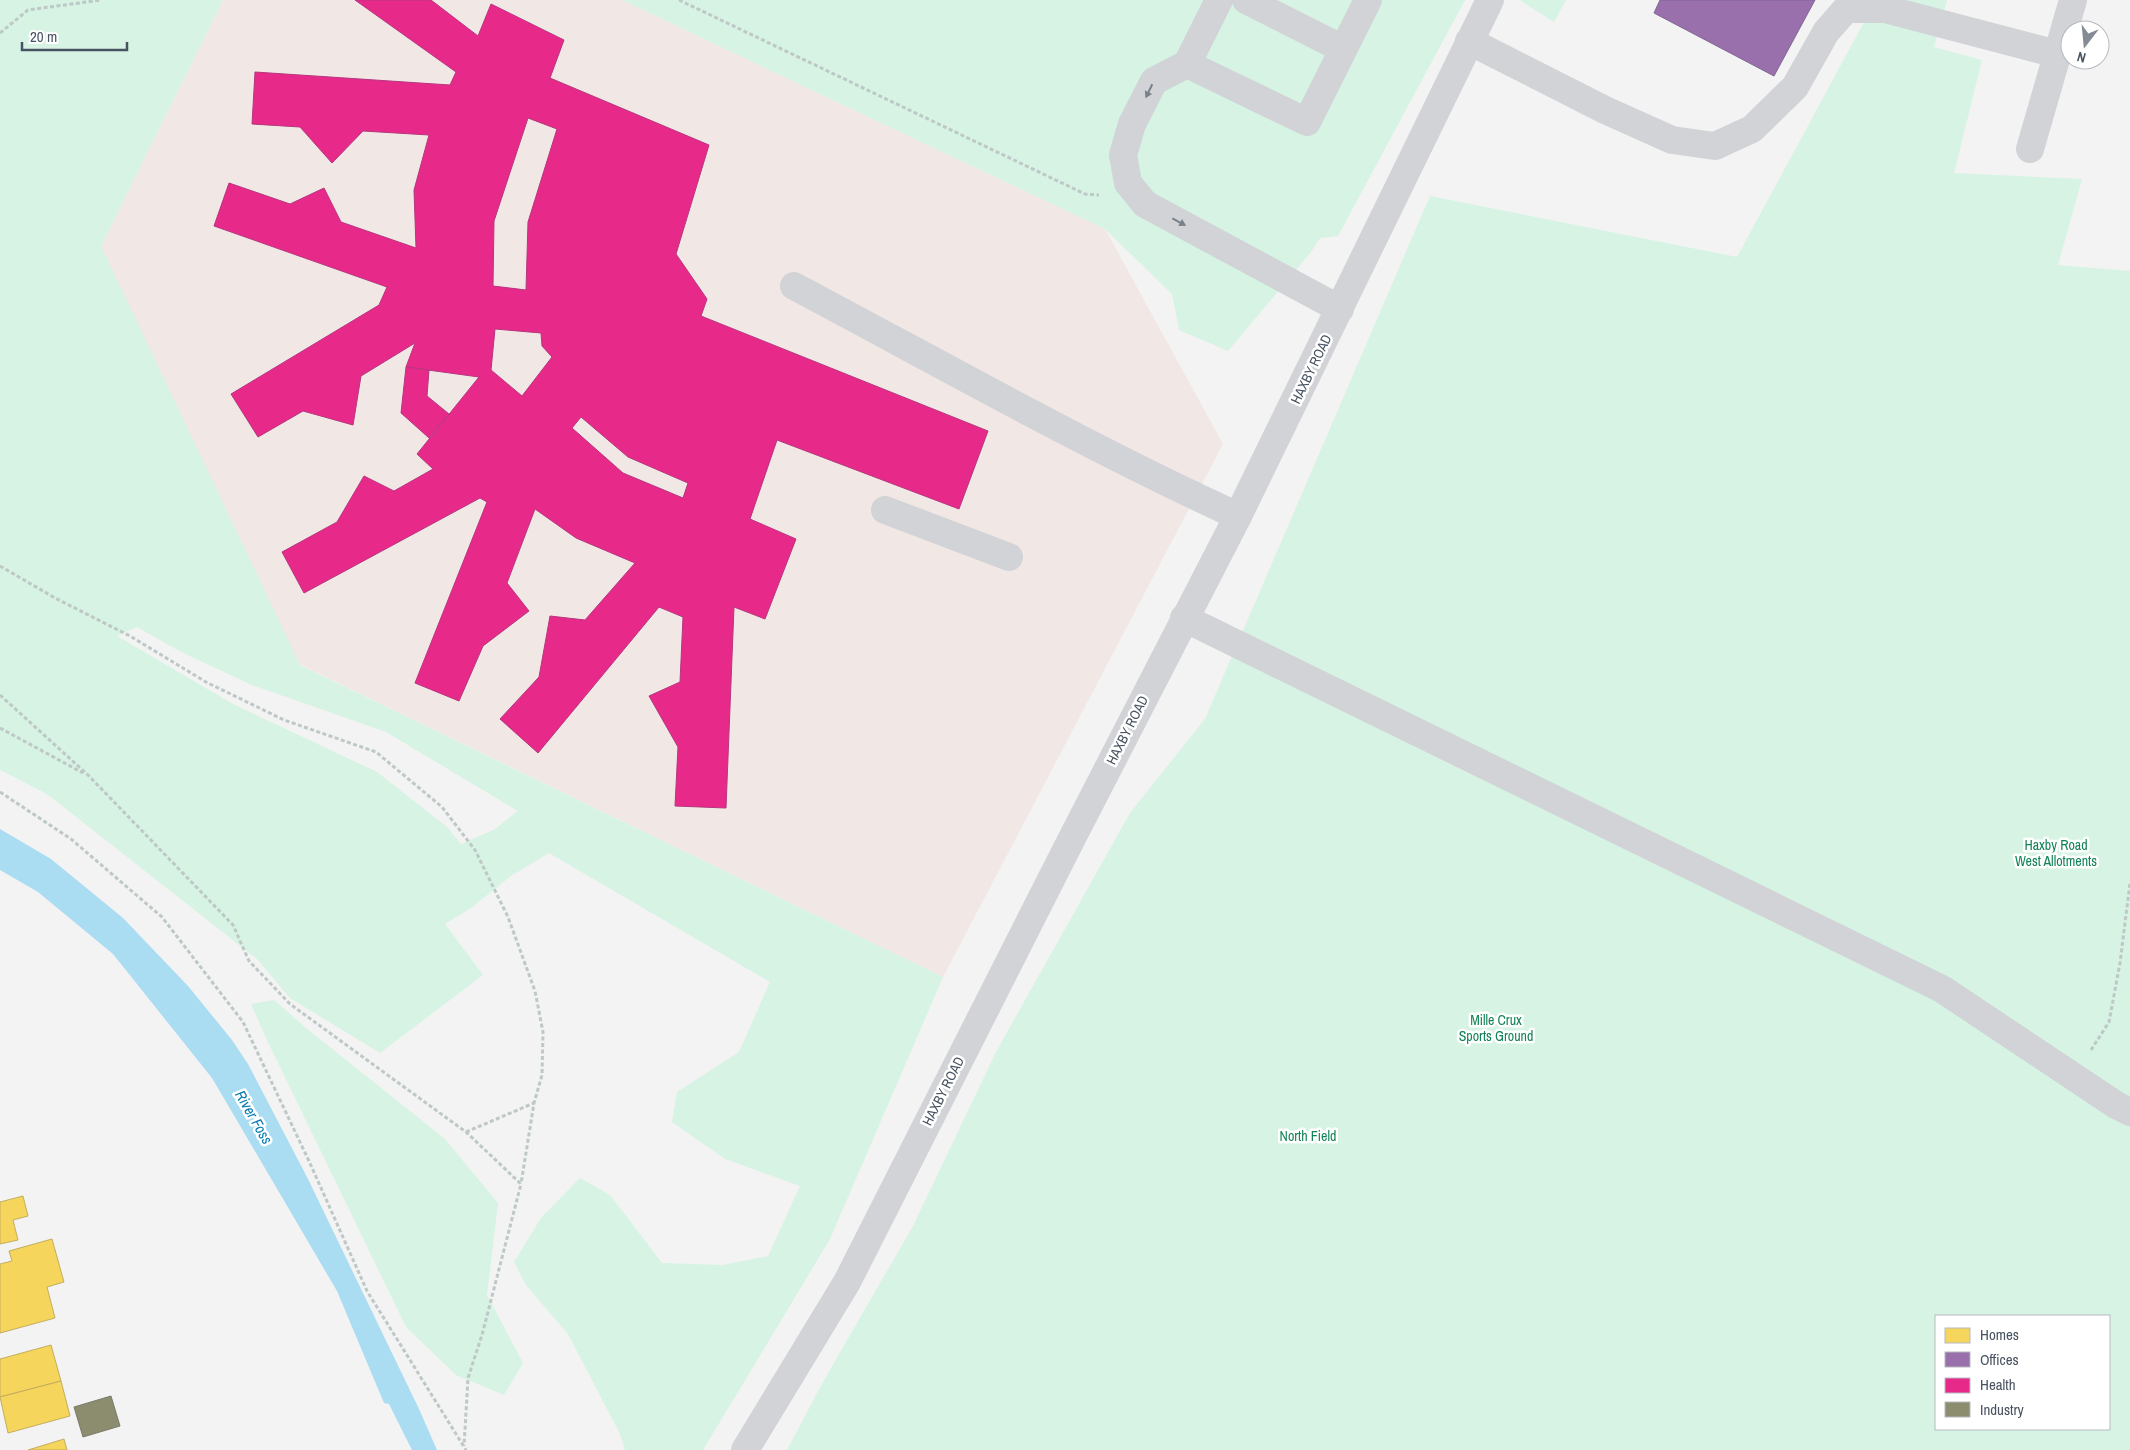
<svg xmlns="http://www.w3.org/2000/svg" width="2130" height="1450" font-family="'Archivo Narrow',sans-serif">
  <rect width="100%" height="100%" fill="#f3f3f3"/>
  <!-- medical -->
  <polygon fill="#f1e7e5" points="223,0 622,0 1105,229 1223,444 943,977 153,593 0,466 101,246"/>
  <!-- green -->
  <g fill="#d6f3e4" fill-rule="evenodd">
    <path d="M0 0H223L101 246 300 665 943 977 830 1239 703 1450H625L620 1434 568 1334 526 1285 514 1262 541 1218 580 1178 610 1195 662 1263 723 1265 768 1256 800 1186 725 1159 672 1122 677 1092 739 1052 770 982 549 853 511 876 471 908 445 924 483 975 380 1053 290 998 257 959 47 794 0 770ZM137 627 181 652 252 685 386 732 518 811 495 829 461 844 447 827 377 772 233 704 117 636Z"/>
    <polygon points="622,0 1465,0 1338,236 1320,238 1311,252 1228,351 1179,330 1172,294 1105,229"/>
    <polygon points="1522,0 1566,0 1554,22 1521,1"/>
    <path d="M1876 0H1947L1934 47 1982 60 1954 173 2082 179 2058 265 2130 271V1450H787L823 1382 913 1226 996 1052 1130 813 1205 719 1430 196 1737 257ZM1936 1316H2109V1429H1936Z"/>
    <polygon points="274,1000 306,1028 445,1139 498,1203 487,1295 523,1363 504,1395 456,1375 406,1327 266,1038 251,1004"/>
  </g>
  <!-- water -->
  <polygon fill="#aadcf2" points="0,829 51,859 123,918 188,986 232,1040 248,1064 308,1179 419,1409 437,1450 412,1450 389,1404 384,1403 337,1291 212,1078 113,954 38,892 0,870"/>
  <!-- homes -->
  <g fill="#f6d55c" stroke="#c2ae5e">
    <polygon points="23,1196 28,1216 13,1220 18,1240 0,1244 0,1202"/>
    <polygon points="52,1239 64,1282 47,1287 55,1318 0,1333 0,1264 12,1261 9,1251"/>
    <polygon points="51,1345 61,1381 0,1397 0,1359"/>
    <polygon points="61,1381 70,1416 8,1433 0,1397"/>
    <polygon points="64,1439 67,1450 28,1450"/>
  </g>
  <!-- offices -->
  <polygon fill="#9970ab" stroke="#816795" points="1660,0 1815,0 1774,76 1654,13"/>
  <!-- health -->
  <g fill="#e7298a" stroke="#b7367e" fill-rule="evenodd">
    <path d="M355 0H431L478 36 491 4 564 40 550 78 709 145 676 254 707 299 701 316 988 431 959 509 777 440 750 519 796 539 765 619 734 607 726 808 675 806 678 747 649 696 680 682 683 617 659 607 538 753 500 719 539 677 550 616 585 620 635 563 576 538 535 509 507 583 529 611 483 646 459 701 415 683 487 502 480 498 304 593 282 552 337 522 364 476 394 491 433 469 417 454 479 377 406 367 415 343 361 376 353 425 303 411 258 437 231 394 379 305 387 287 214 226 229 183 290 204 324 188 341 222 416 248 414 190 429 135 363 131 332 163 300 127 252 124 255 72 450 85 456 72ZM528 118 557 129 528 222 526 290 493 286 494 221ZM495 329 541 333 542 346 552 357 522 396 491 370ZM581 417 628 457 688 483 683 498 623 473 572 428Z"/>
    <polygon points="406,367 429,370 427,396 449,414 429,438 401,413"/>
  </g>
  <!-- industry -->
  <polygon fill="#8c8c6e" stroke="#787b6a" points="111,1396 120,1426 83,1437 74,1407"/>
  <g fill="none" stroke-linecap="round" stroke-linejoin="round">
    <!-- path -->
    <g stroke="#bdc8c7" stroke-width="3" stroke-dasharray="4 2.5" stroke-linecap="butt">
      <polyline points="679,0 1085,194 1099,195"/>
      <polyline points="0,33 28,10 101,0"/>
      <polyline points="0,566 55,598 130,636 206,682 284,720 376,752 442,807 475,850 508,917 535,991 543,1032 542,1075 534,1103 521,1184"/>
      <polyline points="0,695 88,775 233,925 249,961 290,1004 466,1132 521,1184 482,1335 468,1378 464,1446"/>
      <polyline points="0,728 83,773"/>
      <polyline points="0,792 71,839 162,917 243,1022 309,1161 367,1291 466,1450"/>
      <polyline points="2091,1050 2109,1022 2120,963 2130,883"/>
      <polyline points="466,1132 534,1103"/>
    </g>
    <!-- minor -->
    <g stroke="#d1d3d6" stroke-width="28">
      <polyline points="1219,0 1187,64 1154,81 1132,124 1123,155 1128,183 1145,204 1340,309"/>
      <polyline points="1246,0 1343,49"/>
      <polyline points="1469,41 1605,110 1672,140 1715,146 1752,129 1795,87 1826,32 1846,9 1885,9 2057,54"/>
      <polyline points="1187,64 1307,122 1368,0"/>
      <polyline points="2030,149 2073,0"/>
      <path d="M794 286C941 364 1087 447 1238 516"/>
      <polyline points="885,510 1009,557"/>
      <polyline points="1184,618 1942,989 2116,1105 2130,1112"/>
      <polyline points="745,1450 847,1282 1068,846 1238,516 1490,0"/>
    </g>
  </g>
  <!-- one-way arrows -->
  <defs><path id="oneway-solid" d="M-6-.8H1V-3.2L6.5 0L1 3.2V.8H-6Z" transform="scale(1.25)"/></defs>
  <g fill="#78808a">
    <use href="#oneway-solid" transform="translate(1149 91) rotate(116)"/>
    <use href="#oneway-solid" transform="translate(1179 222) rotate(28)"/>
  </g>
  <g text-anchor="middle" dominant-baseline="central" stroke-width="5" stroke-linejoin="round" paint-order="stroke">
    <!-- street labels -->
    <g font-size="14" fill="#485361" stroke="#fff">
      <text transform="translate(1311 369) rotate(-64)">HAXBY ROAD</text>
      <text transform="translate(1127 730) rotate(-63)">HAXBY ROAD</text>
      <text transform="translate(943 1091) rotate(-63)">HAXBY ROAD</text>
    </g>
    <!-- park labels -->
    <g font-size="14" fill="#128356" stroke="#fff">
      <text x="2056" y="845">Haxby Road<tspan x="2056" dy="16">West Allotments</tspan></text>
      <text x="1496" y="1020">Mille Crux<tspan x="1496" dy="16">Sports Ground</tspan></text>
      <text x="1308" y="1136">North Field</text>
    </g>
    <!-- water labels -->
    <g font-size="15" font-style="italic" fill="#047ab1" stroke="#fff">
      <text transform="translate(254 1117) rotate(60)">River Foss</text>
    </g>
  </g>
  <!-- legend -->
  <rect x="1935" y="1315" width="175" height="115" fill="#ffffff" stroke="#b6bac0"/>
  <rect x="1945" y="1328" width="25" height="15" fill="#f6d55c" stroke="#b6bac0"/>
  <text x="1980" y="1340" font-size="15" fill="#485361">Homes</text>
  <rect x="1945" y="1352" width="25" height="15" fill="#9970ab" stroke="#b6bac0"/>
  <text x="1980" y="1365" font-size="15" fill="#485361">Offices</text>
  <rect x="1945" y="1378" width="25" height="15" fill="#e7298a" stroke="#b6bac0"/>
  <text x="1980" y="1390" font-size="15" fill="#485361">Health</text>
  <rect x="1945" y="1402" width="25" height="15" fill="#8c8c6e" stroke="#b6bac0"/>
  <text x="1980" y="1415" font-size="15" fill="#485361">Industry</text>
  <!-- north arrow -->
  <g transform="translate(2085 45) rotate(196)"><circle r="24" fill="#ffffff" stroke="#b6bac0"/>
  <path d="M0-4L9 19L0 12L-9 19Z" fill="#848b94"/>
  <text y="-8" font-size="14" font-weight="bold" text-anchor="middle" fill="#485361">N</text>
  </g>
  <!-- scale -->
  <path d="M22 42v8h105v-8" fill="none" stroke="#485361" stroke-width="2.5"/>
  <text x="30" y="42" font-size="15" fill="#485361" stroke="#ffffff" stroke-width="4" paint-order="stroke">20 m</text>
</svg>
